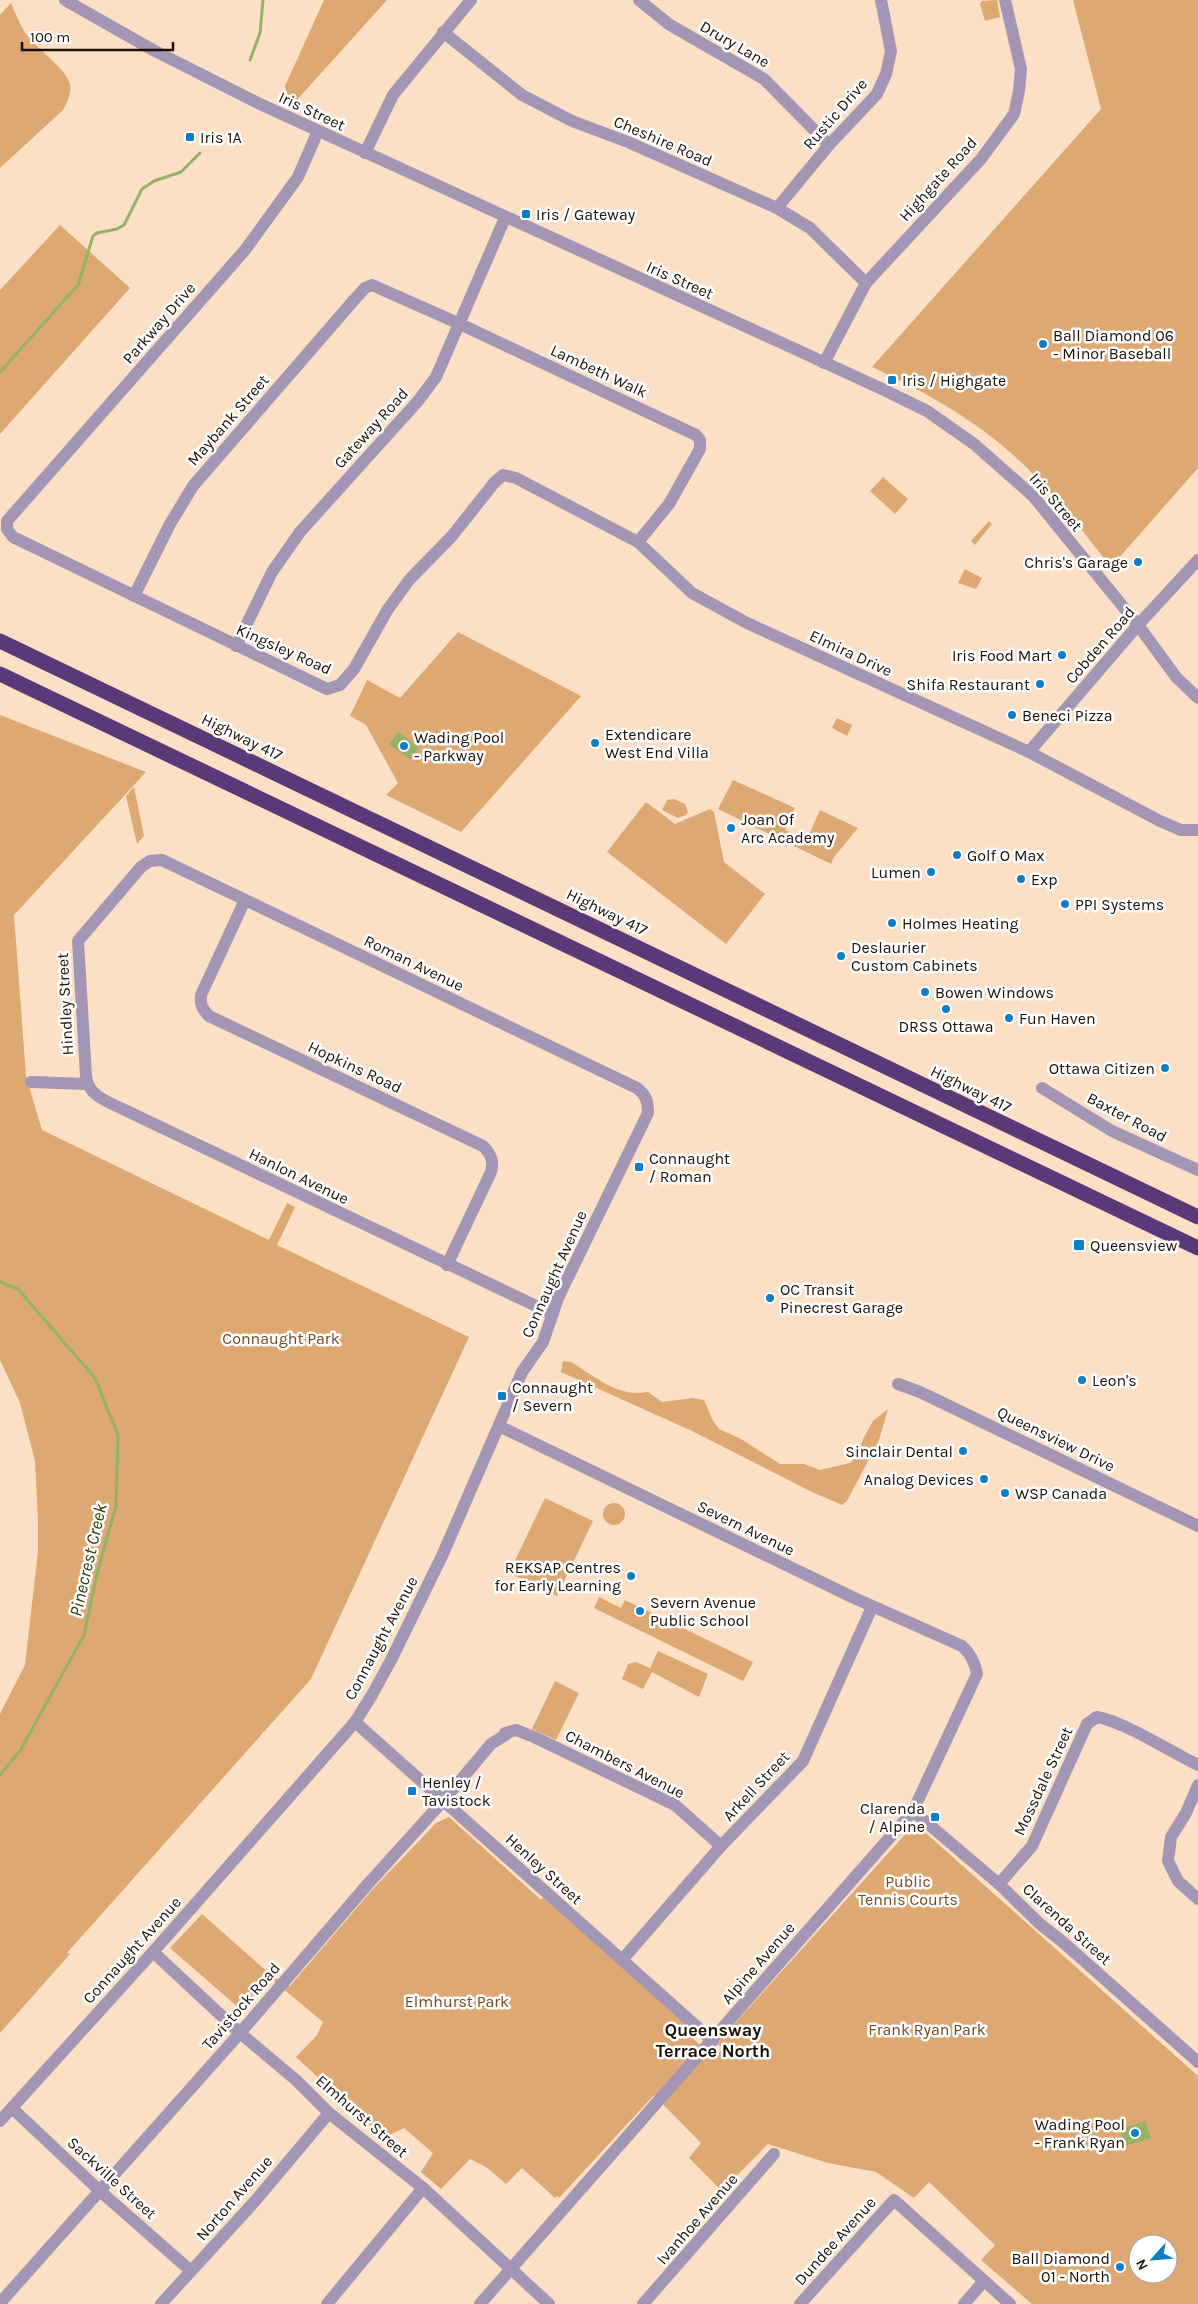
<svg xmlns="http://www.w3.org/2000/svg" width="1198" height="2304" font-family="Karla,sans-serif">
  <rect width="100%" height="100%" fill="#fce0c5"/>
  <!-- green -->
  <g fill="#dda872" fill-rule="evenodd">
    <polygon points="324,0 387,0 296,101 288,96 285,86"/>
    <polygon points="997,0 1000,17 985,21 980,4 982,1"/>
    <path d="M1073 0H1198V468L1111 567C1087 537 1064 506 1038 479 991 429 934 396 872 367L1101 109Z"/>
    <path d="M11 3C16 14 21 28 29 38 40 51 66 69 70 84 72 94 67 102 63 110L0 168V15Z"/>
    <polygon points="60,225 130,288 0,434 0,290"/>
    <polygon points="883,477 908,499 895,514 870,491"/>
    <polygon points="989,521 992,524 975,545 971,541"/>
    <polygon points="965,569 982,578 976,589 958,583"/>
    <polygon points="458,632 581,696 461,832 386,795 398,783 366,725 350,716 367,680 400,698"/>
    <polygon points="0,715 146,772 14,915 26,1076 42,1130 269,1240 287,1203 295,1207 277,1245 469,1337 311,1679 67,1953 70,1954 0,2033 0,1714 25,1665 38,1551 38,1521 35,1461 20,1403 0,1360"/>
    <polygon points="837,718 852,725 847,736 832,728"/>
    <polygon points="733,780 795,808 785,830 807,839 820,810 858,828 834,857 831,864 718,809"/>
    <polygon points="134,787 144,836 137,844 126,796"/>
    <polygon points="674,799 685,804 688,812 686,815 678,818 662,810 667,800"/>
    <polygon points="646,802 675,824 710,809 714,812 724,862 765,894 726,944 607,852"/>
    <path d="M563 1361 571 1362C596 1377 618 1398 648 1392L662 1402 693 1398 704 1400 713 1421 719 1429 741 1439 780 1464H804L820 1470 850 1463 857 1456 863 1439 873 1421 888 1409 879 1440 847 1501 842 1505 812 1492 692 1431 561 1372Z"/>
    <polygon points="545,1498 593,1521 557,1596 509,1573"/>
    <circle cx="614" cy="1514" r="11"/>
    <polygon points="599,1597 621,1608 625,1600 753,1662 743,1681 594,1608"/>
    <polygon points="658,1651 708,1674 699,1697 652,1672 643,1689 622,1679 628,1664 636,1662 650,1668"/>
    <polygon points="555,1681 579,1693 556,1740 532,1729"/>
    <path d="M449 1817 540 1899 544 1898 686 2024 685 2031 714 2058 722 2049 718 2044 720 2040 909 1830 919 1827 1198 2076V2304H1032L981 2260 995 2245 929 2182 914 2198 876 2172 828 2163 768 2144 722 2191 689 2158 701 2143 654 2095 559 2198 557 2196 555 2198 522 2168 506 2184 486 2167 470 2159 441 2189 421 2172 433 2153 404 2128 383 2138 296 2057 317 2035 323 2022 270 1978 240 2009 170 1948 202 1914 272 1976 290 1986 372 1890 436 1823ZM1138 2244H1168V2274H1138Z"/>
  </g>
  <!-- water -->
  <g fill="#95b267">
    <polygon points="398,732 419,747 410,759 389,744"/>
    <polygon points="1145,2121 1151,2138 1125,2146 1120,2129"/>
  </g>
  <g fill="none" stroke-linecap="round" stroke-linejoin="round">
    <!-- stream -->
    <g stroke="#95b267" stroke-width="3">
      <polyline points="250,60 260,33 263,0"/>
      <polyline points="0,372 78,285 93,236 97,233 117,229 124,225 142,189 154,181 181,172 200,153"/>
      <polyline points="0,1282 18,1289 95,1378 118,1435 116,1506 98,1570 84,1635 20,1751 0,1775"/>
    </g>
    <!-- minor -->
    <g stroke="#a395b4" stroke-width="12">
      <polyline points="65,0 153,50 260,104 880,388 927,411 974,444 1033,496 1138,625 1176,677 1198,698"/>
      <polyline points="639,0 670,25 764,79 829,145"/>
      <polyline points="443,32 522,95 572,121 628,142 777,208 810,228 866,283"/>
      <polyline points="318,131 298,177 245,250 7,521 7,529 13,537 327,689 340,685 354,669 388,609 410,579 452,536 494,483 503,475 516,478 638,542 692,593 747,623 1029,752 1160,821 1181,830 1198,830"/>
      <polyline points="365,153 393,95 471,0"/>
      <polyline points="777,208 829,145 877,94 886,74 891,51 881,0"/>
      <polyline points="824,363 866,283 981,159 1014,114 1019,91 1021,69 1005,0"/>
      <polyline points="134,596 170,524 193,486 354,300 365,288 372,285 460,324 696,435 700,440 700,449 669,504 638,542"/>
      <polyline points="236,646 272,572 300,532 418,401 436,377 505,218"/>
      <polyline points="1029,752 1138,625 1198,560"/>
      <path d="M245 900 201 995C200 1004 202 1009 209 1016L483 1146C491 1154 494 1161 491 1172L447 1265"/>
      <polyline points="31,1082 87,1084"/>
      <polyline points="1042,1088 1112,1131 1198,1170"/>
      <polyline points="898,1384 920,1392 1198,1526"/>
      <polyline points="355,1722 713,2041"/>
      <polyline points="1198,1785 1186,1813 1171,1837 1168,1861 1178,1881 1198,1899"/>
      <polyline points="913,1811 999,1884 1040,1924 1064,1943 1198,2062"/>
      <path d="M999 1884 1032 1846 1087 1724 1097 1717C1125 1722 1171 1752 1198 1765"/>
      <polyline points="153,1952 240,2033 296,2080 329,2113 423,2188 549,2304"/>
      <polyline points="622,1960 721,1846 803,1761 872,1607"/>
      <polyline points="12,2108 100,2191 191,2271"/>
      <path d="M0 2121 153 1952 355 1722 372 1695 391 1660 442 1556 522 1372 543 1342 558 1298 648 1113C648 1101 646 1095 637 1088L162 860 150 861 141 867 78 941 86 1076C88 1090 96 1096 108 1102L553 1314"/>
      <polyline points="0,2303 240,2033 367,1885 443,1801 491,1744 507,1734 505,1733 516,1730 534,1737 675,1805 721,1846"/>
      <polyline points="161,2304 256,2200 329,2113"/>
      <polyline points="327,2304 423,2188"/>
      <path d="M480 2304 913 1811 977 1674C975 1662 971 1654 962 1646L852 1597 499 1426"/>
      <polyline points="643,2304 774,2154"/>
      <polyline points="800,2304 894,2200 1010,2304"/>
      <polyline points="964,2304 984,2281"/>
    </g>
    <!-- highway -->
    <g stroke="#593978" stroke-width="15">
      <polyline points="0,641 1198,1217"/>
      <polyline points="0,674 1198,1248"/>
    </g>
  </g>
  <!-- markers -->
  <g fill="#0e7ec8" stroke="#fff" stroke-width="2">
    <rect x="185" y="132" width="10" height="10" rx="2.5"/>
    <rect x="521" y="209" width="10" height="10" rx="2.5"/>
    <circle cx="1043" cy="344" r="5"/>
    <rect x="887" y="375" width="10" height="10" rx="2.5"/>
    <circle cx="1138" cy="562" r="5"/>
    <circle cx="1062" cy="655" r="5"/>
    <circle cx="1040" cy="684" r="5"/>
    <circle cx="1012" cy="715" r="5"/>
    <circle cx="595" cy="743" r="5"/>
    <circle cx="404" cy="746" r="5"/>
    <circle cx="731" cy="828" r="5"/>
    <circle cx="957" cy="855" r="5"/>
    <circle cx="931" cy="872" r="5"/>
    <circle cx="1021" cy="879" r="5"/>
    <circle cx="1065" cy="904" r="5"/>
    <circle cx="892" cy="923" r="5"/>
    <circle cx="841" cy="956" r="5"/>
    <circle cx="925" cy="992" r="5"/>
    <circle cx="946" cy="1009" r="5"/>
    <circle cx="1009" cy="1018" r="5"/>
    <circle cx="1165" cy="1068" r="5"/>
    <rect x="634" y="1162" width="10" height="10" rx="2.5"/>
    <rect x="1073" y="1239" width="12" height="12" rx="2.5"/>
    <circle cx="770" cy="1298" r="5"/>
    <circle cx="1082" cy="1380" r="5"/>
    <rect x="497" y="1391" width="10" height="10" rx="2.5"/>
    <circle cx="963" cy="1451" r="5"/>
    <circle cx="984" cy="1479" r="5"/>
    <circle cx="1005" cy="1493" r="5"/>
    <circle cx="631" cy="1576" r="5"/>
    <circle cx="640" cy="1611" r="5"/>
    <rect x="407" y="1786" width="10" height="10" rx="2.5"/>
    <rect x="930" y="1812" width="10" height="10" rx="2.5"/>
    <circle cx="1135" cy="2133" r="5"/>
    <circle cx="1120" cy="2267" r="5"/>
  </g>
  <g text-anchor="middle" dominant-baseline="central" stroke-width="5" stroke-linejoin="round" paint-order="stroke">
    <!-- street labels -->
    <g font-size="16" fill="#1b1004" stroke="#fff">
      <text transform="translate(735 44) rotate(30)">Drury Lane</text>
      <text transform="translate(312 111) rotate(25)">Iris Street</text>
      <text transform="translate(835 114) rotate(-49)">Rustic Drive</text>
      <text transform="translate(663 141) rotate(23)">Cheshire Road</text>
      <text transform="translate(938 179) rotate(-48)">Highgate Road</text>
      <text transform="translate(680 280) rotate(24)">Iris Street</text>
      <text transform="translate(159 323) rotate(-49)">Parkway Drive</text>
      <text transform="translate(599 371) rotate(25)">Lambeth Walk</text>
      <text transform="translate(228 420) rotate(-49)">Maybank Street</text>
      <text transform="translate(371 428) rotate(-48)">Gateway Road</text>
      <text transform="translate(1056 502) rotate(49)">Iris Street</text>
      <text transform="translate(1100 645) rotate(-49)">Cobden Road</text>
      <text transform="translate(284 649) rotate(24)">Kingsley Road</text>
      <text transform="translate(851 653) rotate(25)">Elmira Drive</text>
      <text transform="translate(242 737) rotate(26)">Highway 417</text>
      <text transform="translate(607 912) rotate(26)">Highway 417</text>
      <text transform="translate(414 963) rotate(26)">Roman Avenue</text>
      <text transform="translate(65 1004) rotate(-93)">Hindley Street</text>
      <text transform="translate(355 1067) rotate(25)">Hopkins Road</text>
      <text transform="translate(971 1089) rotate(26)">Highway 417</text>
      <text transform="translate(1127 1117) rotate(28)">Baxter Road</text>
      <text transform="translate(299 1176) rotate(26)">Hanlon Avenue</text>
      <text transform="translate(554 1274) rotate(-66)">Connaught Avenue</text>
      <text transform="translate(1056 1439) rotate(26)">Queensview Drive</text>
      <text transform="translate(746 1528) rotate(26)">Severn Avenue</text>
      <text transform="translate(381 1638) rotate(-62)">Connaught Avenue</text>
      <text transform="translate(625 1764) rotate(27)">Chambers Avenue</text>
      <text transform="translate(1043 1781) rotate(-65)">Mossdale Street</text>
      <text transform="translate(756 1786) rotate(-47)">Arkell Street</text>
      <text transform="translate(544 1869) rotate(42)">Henley Street</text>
      <text transform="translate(1067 1924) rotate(42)">Clarenda Street</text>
      <text transform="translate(132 1950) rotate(-48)">Connaught Avenue</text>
      <text transform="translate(758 1963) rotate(-49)">Alpine Avenue</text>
      <text transform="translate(241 2006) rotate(-49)">Tavistock Road</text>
      <text transform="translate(362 2116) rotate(41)">Elmhurst Street</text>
      <text transform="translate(112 2178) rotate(42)">Sackville Street</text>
      <text transform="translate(234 2198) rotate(-49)">Norton Avenue</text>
      <text transform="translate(697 2219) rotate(-49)">Ivanhoe Avenue</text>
      <text transform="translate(835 2241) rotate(-48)">Dundee Avenue</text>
    </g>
    <!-- poi labels -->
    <g font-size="16" fill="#1b1004" stroke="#fff" text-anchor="start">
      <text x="200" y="137">Iris 1A</text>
      <text x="536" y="214">Iris / Gateway</text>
      <text x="1053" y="335">Ball Diamond 06<tspan x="1053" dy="18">- Minor Baseball</tspan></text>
      <text x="902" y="380">Iris / Highgate</text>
      <text x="1128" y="562" text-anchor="end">Chris's Garage</text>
      <text x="1052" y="655" text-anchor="end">Iris Food Mart</text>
      <text x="1030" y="684" text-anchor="end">Shifa Restaurant</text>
      <text x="1022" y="715">Beneci Pizza</text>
      <text x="605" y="734">Extendicare<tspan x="605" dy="18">West End Villa</tspan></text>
      <text x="414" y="737">Wading Pool<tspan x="414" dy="18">- Parkway</tspan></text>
      <text x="741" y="819">Joan Of<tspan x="741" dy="18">Arc Academy</tspan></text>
      <text x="967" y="855">Golf O Max</text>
      <text x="921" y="872" text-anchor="end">Lumen</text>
      <text x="1031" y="879">Exp</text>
      <text x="1075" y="904">PPI Systems</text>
      <text x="902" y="923">Holmes Heating</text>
      <text x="851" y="947">Deslaurier<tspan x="851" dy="18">Custom Cabinets</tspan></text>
      <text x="935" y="992">Bowen Windows</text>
      <text x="1019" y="1018">Fun Haven</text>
      <text x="946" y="1026" text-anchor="middle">DRSS Ottawa</text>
      <text x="1155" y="1068" text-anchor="end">Ottawa Citizen</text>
      <text x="649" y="1158">Connaught<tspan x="649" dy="18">/ Roman</tspan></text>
      <text x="1090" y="1245">Queensview</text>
      <text x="780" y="1289">OC Transit<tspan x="780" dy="18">Pinecrest Garage</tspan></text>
      <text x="1092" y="1380">Leon's</text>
      <text x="512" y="1387">Connaught<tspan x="512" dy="18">/ Severn</tspan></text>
      <text x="953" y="1451" text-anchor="end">Sinclair Dental</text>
      <text x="974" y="1479" text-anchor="end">Analog Devices</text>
      <text x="1015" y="1493">WSP Canada</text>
      <text x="621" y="1567" text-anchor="end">REKSAP Centres<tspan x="621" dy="18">for Early Learning</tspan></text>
      <text x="650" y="1602">Severn Avenue<tspan x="650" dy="18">Public School</tspan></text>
      <text x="422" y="1782">Henley /<tspan x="422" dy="18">Tavistock</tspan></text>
      <text x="925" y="1808" text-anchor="end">Clarenda<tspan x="925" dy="18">/ Alpine</tspan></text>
      <text x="1125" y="2124" text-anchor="end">Wading Pool<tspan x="1125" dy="18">- Frank Ryan</tspan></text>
      <text x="1110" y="2258" text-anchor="end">Ball Diamond<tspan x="1110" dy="18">01 - North</tspan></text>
    </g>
    <!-- park labels -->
    <g font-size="16" fill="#72491b" stroke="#fff">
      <text x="281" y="1338">Connaught Park</text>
      <text x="908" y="1881">Public<tspan x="908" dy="18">Tennis Courts</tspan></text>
      <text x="457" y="2001">Elmhurst Park</text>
      <text x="927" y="2029">Frank Ryan Park</text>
    </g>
    <!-- water labels -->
    <g font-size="18" font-style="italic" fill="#2c3e04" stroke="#fff">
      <text transform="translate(88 1560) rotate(-77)">Pinecrest Creek</text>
    </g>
    <!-- neighbourhood labels -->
    <g font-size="18" font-weight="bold" fill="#1b1004" stroke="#fff">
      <text x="713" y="2030">Queensway<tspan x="713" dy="21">Terrace North</tspan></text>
    </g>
  </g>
  <!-- north arrow -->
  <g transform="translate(1153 2259) rotate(243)"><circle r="24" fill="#ffffff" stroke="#a49f9b"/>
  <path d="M0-4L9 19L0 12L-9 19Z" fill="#0e7ec8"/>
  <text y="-8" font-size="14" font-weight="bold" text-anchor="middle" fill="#1b1004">N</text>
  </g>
  <!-- scale -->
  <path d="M22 42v8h151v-8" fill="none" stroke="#1b1004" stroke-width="2.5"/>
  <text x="30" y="42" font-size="15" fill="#1b1004" stroke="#ffffff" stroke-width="4" paint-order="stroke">100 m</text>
</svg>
